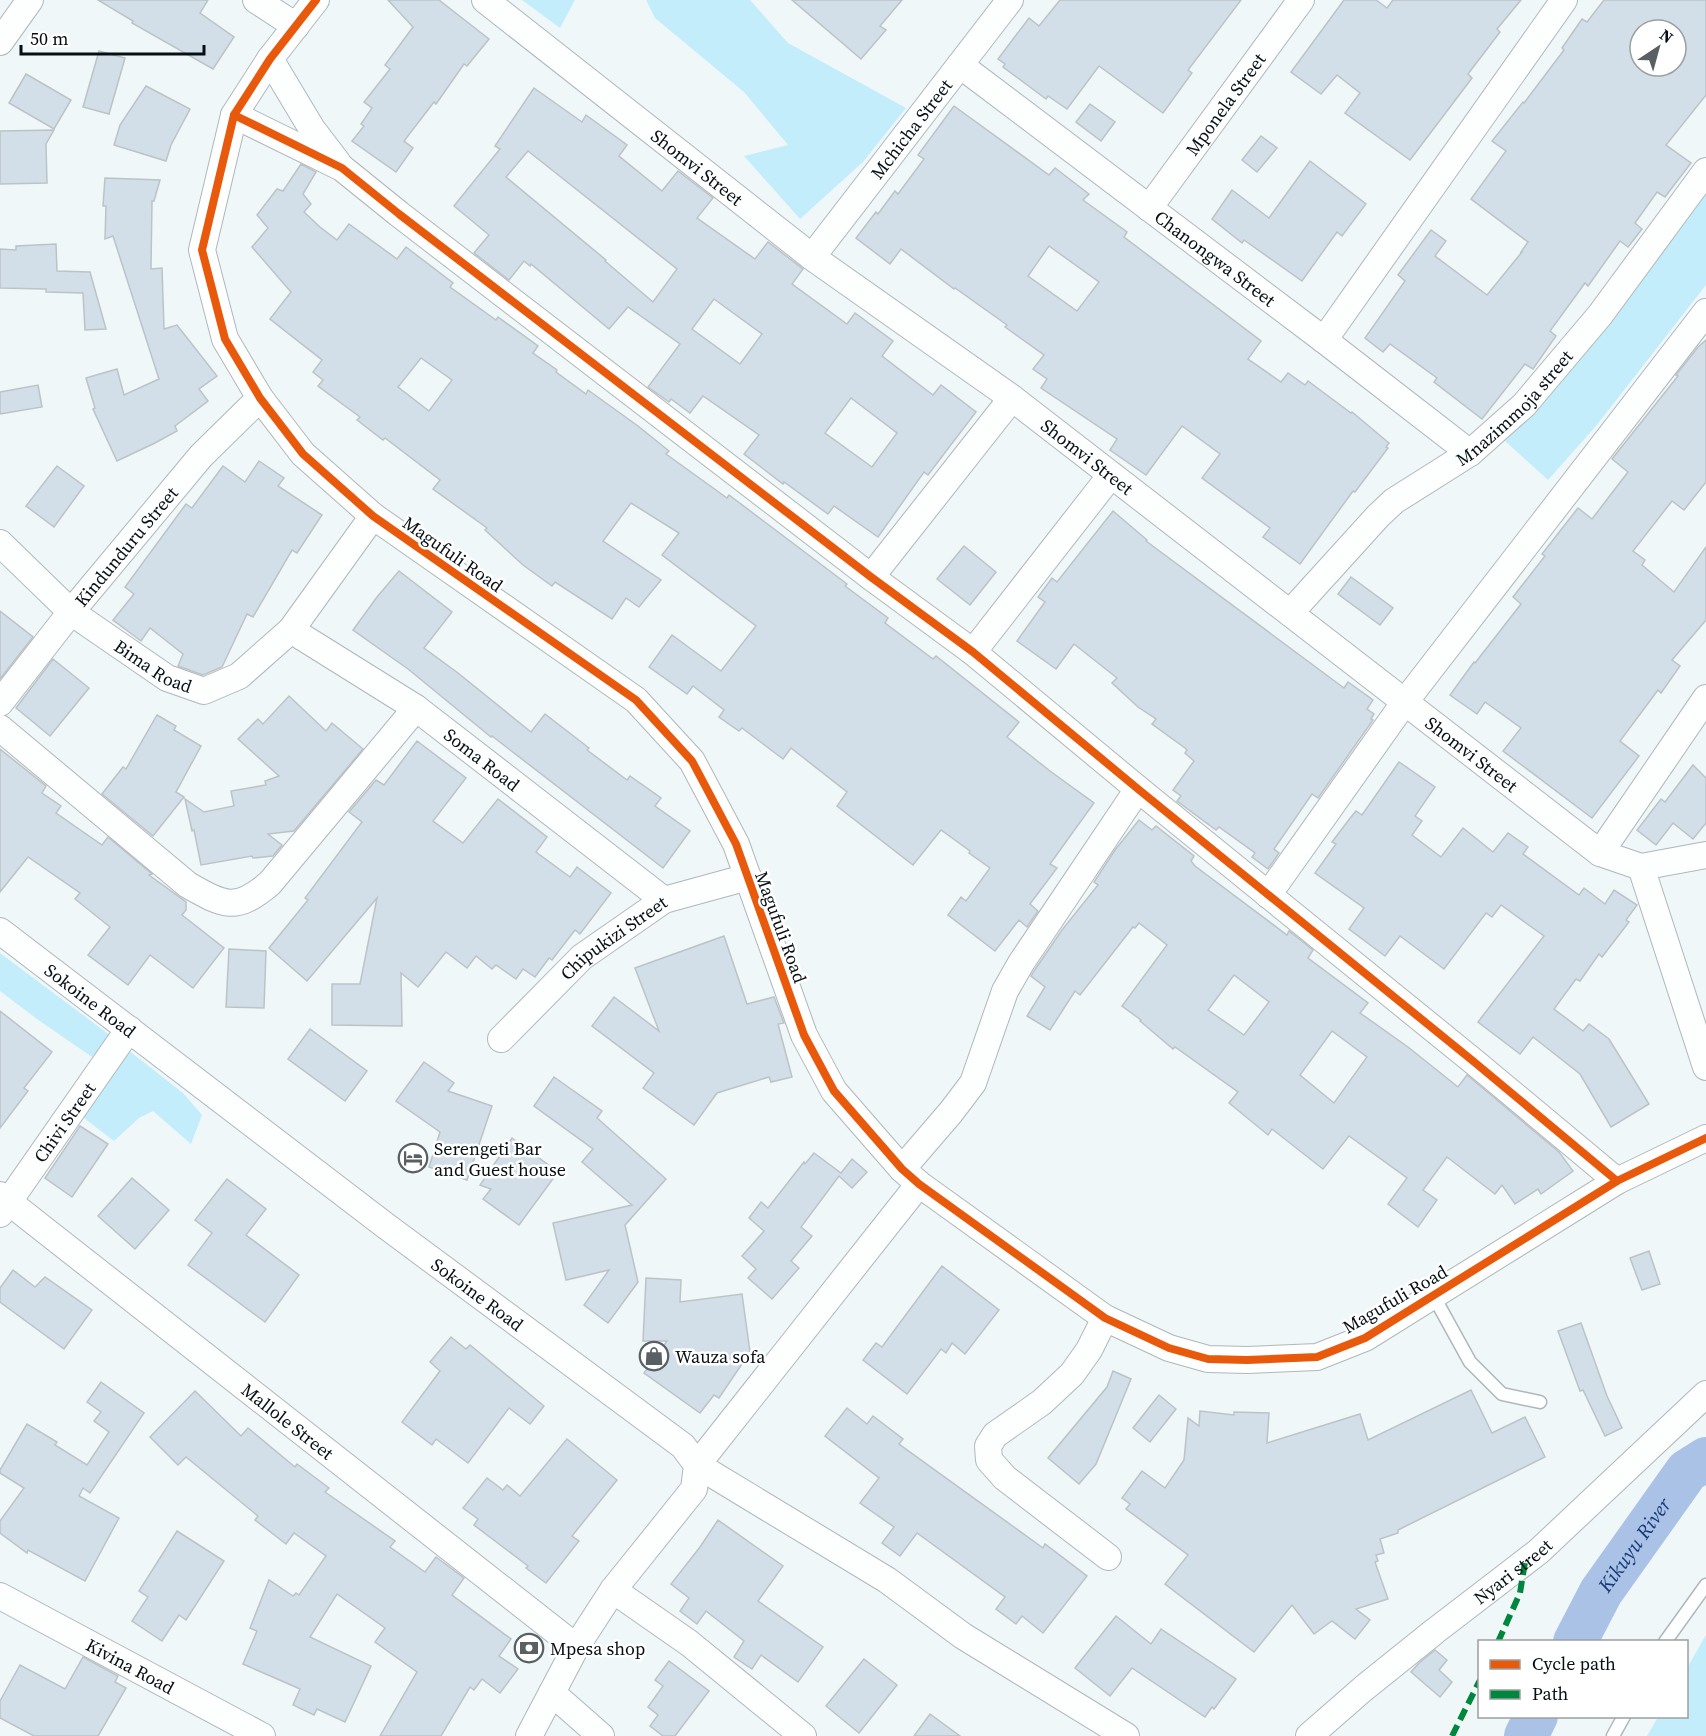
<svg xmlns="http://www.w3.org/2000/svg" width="1706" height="1736" font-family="'Source Serif 4',serif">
  <rect width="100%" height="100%" fill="#f0f7f8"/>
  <!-- green -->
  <g fill="#c4edfc">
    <polygon points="522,0 575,0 560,28"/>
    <polygon points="646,0 750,0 788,43 906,108 863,162 800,219 744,156 788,145 744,92 655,18"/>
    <polygon points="1706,187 1706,285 1596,426 1548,480 1505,441 1595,334"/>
    <polygon points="0,953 111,1036 92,1057 37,1019 0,991"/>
    <polygon points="128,1050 183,1093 202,1115 191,1144 153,1111 139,1118 114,1141 80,1115"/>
    <polygon points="1706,1635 1706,1736 1647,1736 1658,1717 1686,1716 1687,1668"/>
  </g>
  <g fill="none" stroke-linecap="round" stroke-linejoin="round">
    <!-- river -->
    <g stroke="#abc2e7" stroke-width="44">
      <path id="s1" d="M1575 1642 1601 1592 1687 1471 1706 1459"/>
      <polyline points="1526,1736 1536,1716"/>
    </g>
  </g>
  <!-- building -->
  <g fill="#d2dfe8" stroke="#bcc3c6" stroke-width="1.5" fill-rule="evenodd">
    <polygon points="98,0 208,0 200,13 234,37 213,69 132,23 133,21"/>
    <polygon points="388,0 439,0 489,39 467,66 464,64 436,104 434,102 404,141 413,148 396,172 352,141 364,126 361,124 372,108 364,102 390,69 385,65 413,27"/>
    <polygon points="792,0 902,0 880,26 886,30 861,59"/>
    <polygon points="1060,0 1241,0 1188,70 1192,73 1163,113 1099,66 1067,109 1048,96 1046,99 1003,67 1005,64 998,59 1029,18 1039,26"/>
    <polygon points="1344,0 1376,0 1387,8 1393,0 1521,0 1497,29 1500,32 1468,74 1472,78 1410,160 1345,113 1360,93 1337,75 1321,94 1291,72"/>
    <path d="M1604 0H1706V95L1666 145 1691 163 1665 197 1657 192 1635 223 1642 229 1628 247 1620 241 1588 286 1585 283 1550 331 1556 336 1533 369 1525 364 1482 419 1434 382 1437 378 1390 344 1383 352 1365 338 1405 281 1398 275 1431 230 1446 241 1435 256 1487 295 1522 252H1521L1528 242 1471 199 1506 151 1492 141 1523 102 1524 103 1564 50 1562 48 1582 19 1587 22ZM1640 30H1676V66H1640Z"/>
    <polygon points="99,51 125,58 109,114 83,107"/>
    <polygon points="26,74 71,100 54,129 9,103"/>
    <polygon points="146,86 190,109 171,145 166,161 114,145 120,125"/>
    <path d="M534 88 582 122 586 115 627 145 619 156 662 191 678 171 713 198 697 218 755 259 768 242 803 269 792 284 847 324 855 313 893 341 882 356 933 395 941 385 976 412 928 475 924 472 878 537 834 506 828 514 784 482 783 484 744 454 759 435 703 396 690 413 671 399 669 402 648 387 680 344 628 307 609 329 531 264 530 266 524 261 509 280 474 253 489 235 454 206 500 149 495 146ZM528 151 677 269 653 302 605 261 606 260 506 177ZM714 299 762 334 740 364 692 329ZM851 398 897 433 872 467 825 433Z"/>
    <polygon points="1090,104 1115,122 1101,141 1076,122"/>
    <path d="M954 106 1049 175 1055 168 1089 194 1083 200 1127 232 1124 237 1261 341 1248 359 1281 382 1288 373 1305 385 1308 381 1351 413 1352 412 1389 443 1386 447 1388 448 1355 492 1353 491 1300 564 1263 537 1270 528 1202 478 1220 454 1182 426 1146 475 1110 450 1117 439 1041 388 1047 379 1033 369 1044 355 1005 327 1007 325 955 288 954 289 901 249 890 264 856 238 876 212 878 214 895 191 898 194 924 159 918 155ZM1049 246 1099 282 1077 311 1028 276Z"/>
    <polygon points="54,130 46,144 47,183 0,184 0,131"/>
    <polygon points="1261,136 1277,148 1257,172 1242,160"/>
    <polygon points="1310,161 1366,204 1342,236 1337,232 1302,281 1244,240 1242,243 1212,219 1232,190 1269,218"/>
    <path d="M301 164 316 172 303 194 311 204 304 212 320 227 337 240 349 224 397 259 406 247 453 283 450 287 496 320 498 317 538 346 533 353 557 370 556 372 586 394 588 390 638 426 669 451 666 454 727 498 729 495 847 584 845 586 888 618 885 623 933 659 936 656 1019 722 1007 737 1050 771 1094 803 1050 864 1057 868 1030 904 1038 911 1027 927 1019 920 995 951 948 915 961 897 966 901 990 868 969 853 970 851 941 830 913 865 837 806 847 792 791 748 783 759 742 728 739 731 719 717 724 710 693 686 687 694 649 667 672 635 721 671 756 626 662 555 679 533 631 503 603 541 661 580 639 607 626 598 612 619 555 582 552 586 523 565 485 530 487 528 433 489 440 480 385 438 383 440 357 420 360 417 318 386 323 380 313 372 322 360 270 319 291 292 252 247 268 228 257 215 277 189 283 191ZM421 358 452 380 429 411 398 387Z"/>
    <polygon points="105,178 160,180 154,201 152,201 151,269 162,268 164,329 177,325 217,376 199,389 208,401 175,426 177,431 155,443 117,461 93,409 95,408 86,378 117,369 124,395 159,379 113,236 105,239 106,206 103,206"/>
    <polygon points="56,244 57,271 90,272 106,329 85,330 83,293 46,292 46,289 0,288 0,249 16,250 16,246"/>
    <polygon points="1706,340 1706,482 1684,510 1672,501 1633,551 1645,560 1642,565 1674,592 1706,547 1706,620 1672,660 1680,666 1661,693 1658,690 1620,741 1639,756 1592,818 1503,751 1521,728 1485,702 1477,714 1450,695 1474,662 1475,663 1521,604 1513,597 1545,556 1542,554 1578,508 1592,519 1628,472 1612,459 1678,376 1676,375 1698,347"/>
    <polygon points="38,385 42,407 0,414 0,392"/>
    <polygon points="259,461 284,478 278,486 322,515 297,553 292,550 253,617 247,614 222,667 203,675 178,666 183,654 150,628 141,641 113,620 134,594 125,587 186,504 192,508 223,466 245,482"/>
    <polygon points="57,466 84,486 54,527 26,506"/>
    <polygon points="1113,511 1147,540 1146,541 1344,688 1348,682 1373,700 1367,709 1374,714 1371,719 1373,720 1318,798 1312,794 1274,849 1279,853 1268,869 1252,857 1255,853 1219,827 1216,830 1177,801 1181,796 1173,790 1194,761 1185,753 1187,750 1185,748 1152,724 1156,719 1138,707 1112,683 1117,678 1074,644 1056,669 1017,641 1045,602 1038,597 1052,578 1057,582"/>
    <polygon points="964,546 996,572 970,605 937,579"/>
    <polygon points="399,571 452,612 424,648 458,673 531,732 545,714 589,748 587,750 627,780 630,776 661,798 655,806 690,831 663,868 492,736 491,737 408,669 353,630 377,597"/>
    <polygon points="1351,577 1393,608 1380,625 1338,594"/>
    <polygon points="0,611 33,637 0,679"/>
    <polygon points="53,659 89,688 50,736 16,708"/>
    <polygon points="289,696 326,731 332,723 363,749 294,831 268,834 282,845 273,856 253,858 252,856 201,865 194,830 192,831 185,799 204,812 234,806 231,791 266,785 265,781 279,776 238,739 258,719 263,724"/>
    <polygon points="157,715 176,726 174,730 201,746 176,792 184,797 153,836 102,794 123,767 126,769"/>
    <polygon points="417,741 466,778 433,821 463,843 498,799 547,837 536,852 570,877 577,867 611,893 580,934 575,930 552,960 549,958 535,977 523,969 516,979 496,965 492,969 476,956 467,968 446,952 418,987 401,973 402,1026 332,1025 332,984 360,984 377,898 307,981 269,948 308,900 305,898 362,822 349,812 376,780 384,785"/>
    <polygon points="0,749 46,786 42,793 61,806 56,813 102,845 108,837 152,874 149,875 186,902 186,910 182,915 224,948 193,988 150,955 128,985 88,955 110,927 75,899 80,893 28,857 0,892"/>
    <polygon points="1399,762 1435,787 1415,816 1422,821 1412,835 1441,857 1463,828 1493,852 1508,833 1528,847 1523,854 1579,895 1584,888 1605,904 1614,890 1637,905 1626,920 1629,922 1602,957 1599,954 1580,981 1576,979 1554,1009 1583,1031 1589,1024 1609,1039 1649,1104 1611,1127 1580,1074 1533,1037 1520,1054 1478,1022 1544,936 1501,905 1492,917 1486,913 1444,969 1400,936 1385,956 1349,929 1364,908 1315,873 1336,844 1332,842 1351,817 1356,811 1362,815"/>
    <polygon points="1693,765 1706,778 1706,823 1693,839 1673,823 1656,845 1637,830 1661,799 1665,802"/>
    <path d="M1139 820 1152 830 1156 826 1194 856 1191 861 1195 866 1287 935 1289 931 1313 950 1308 958 1368 1003 1360 1013 1408 1047 1458 1087 1467 1075 1559 1152 1573 1171 1541 1194 1538 1189 1515 1204 1502 1185 1495 1194 1447 1157 1423 1190 1437 1200 1418 1227 1388 1204 1407 1178 1349 1136 1323 1169 1272 1129 1268 1135 1229 1103 1238 1092 1175 1047 1173 1049 1140 1021 1141 1020 1122 1006 1167 945 1139 923 1135 928 1133 927 1080 995 1075 991 1050 1030 1027 1016 1045 987 1031 976 1034 971 1062 930 1098 885 1094 882 1115 850ZM1234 975 1269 1002 1244 1035 1208 1010ZM1332 1031 1367 1057 1334 1103 1300 1075Z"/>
    <polygon points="724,936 747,1004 774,997 784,1023 778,1024 792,1077 771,1082 769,1077 717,1093 694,1125 643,1088 654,1073 592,1026 614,997 659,1031 635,968"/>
    <polygon points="229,949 266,951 264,1008 226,1007"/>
    <polygon points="0,1011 52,1052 24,1088 28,1091 0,1128"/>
    <polygon points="310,1029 367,1071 345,1101 288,1059"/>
    <polygon points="424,1062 454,1083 448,1091 492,1106 467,1180 429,1167 440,1132 396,1101"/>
    <polygon points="554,1077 602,1111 597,1118 666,1179 625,1225 638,1282 608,1323 584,1305 609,1270 566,1280 553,1223 632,1205 582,1162 593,1149 534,1106"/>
    <polygon points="80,1126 108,1144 72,1197 45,1178"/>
    <polygon points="512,1138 558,1172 519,1225 483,1199 491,1189 480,1185"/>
    <polygon points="814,1153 841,1173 852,1159 867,1172 852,1188 839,1176 801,1227 812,1236 791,1261 799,1268 772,1299 748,1278 756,1269 742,1256 764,1231 749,1218 761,1202 768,1208 804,1162 805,1164"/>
    <polygon points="132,1178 169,1210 135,1249 98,1216"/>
    <polygon points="227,1179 266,1209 246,1235 299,1275 265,1322 188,1265 212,1233 195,1220"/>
    <polygon points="1649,1251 1660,1284 1642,1290 1630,1258"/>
    <polygon points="942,1266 999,1310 965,1354 952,1343 946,1353 941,1349 907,1394 863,1360 876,1343 882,1347"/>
    <polygon points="13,1270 35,1287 45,1277 92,1310 64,1349 0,1302 0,1288"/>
    <polygon points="646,1278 681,1280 680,1302 742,1294 750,1352 719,1398 714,1395 700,1413 644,1373 667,1341 643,1341"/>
    <polygon points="1581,1323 1607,1396 1622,1428 1605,1436 1583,1390 1580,1391 1558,1331"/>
    <polygon points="451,1337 466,1349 470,1345 544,1406 530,1424 509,1408 468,1463 436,1439 432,1445 402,1422 440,1371 430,1362"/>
    <polygon points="1113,1371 1131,1379 1096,1464 1079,1484 1048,1458 1107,1387"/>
    <polygon points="101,1382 144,1413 90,1493 83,1488 79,1496 119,1518 85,1581 28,1550 27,1553 0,1533 0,1521 24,1488 0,1473 0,1470 27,1424 57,1442 55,1445 87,1465 109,1432 94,1421 101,1412 87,1402"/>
    <polygon points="1471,1390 1492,1433 1525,1417 1545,1457 1398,1530 1398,1533 1380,1539 1384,1553 1376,1555 1378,1561 1375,1562 1388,1599 1356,1609 1370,1620 1355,1639 1332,1621 1314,1634 1292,1605 1254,1652 1165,1584 1188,1555 1126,1509 1130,1504 1122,1498 1142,1471 1165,1488 1184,1460 1188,1418 1199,1426 1200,1411 1234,1415 1234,1412 1269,1413 1267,1443 1360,1414 1368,1440"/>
    <polygon points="195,1391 241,1436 248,1428 295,1467 297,1464 329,1488 325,1492 395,1541 390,1547 425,1572 436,1557 464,1578 452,1595 511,1639 499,1656 518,1669 500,1693 482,1679 474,1690 470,1687 441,1736 380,1736 417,1672 375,1642 385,1628 337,1594 310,1637 371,1666 345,1722 317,1709 314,1715 293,1705 300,1689 243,1664 257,1631 250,1628 269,1580 293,1596 296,1593 299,1595 326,1556 294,1533 286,1544 255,1520 258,1516 186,1457 178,1465 150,1437"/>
    <polygon points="1159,1395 1176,1409 1150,1442 1133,1428"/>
    <polygon points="847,1408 867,1424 873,1416 903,1439 899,1444 1043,1548 1045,1544 1087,1576 1043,1633 1022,1616 1016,1624 996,1609 1005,1597 917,1533 900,1556 882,1543 894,1527 860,1503 879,1478 825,1436"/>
    <polygon points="567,1439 617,1480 572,1536 579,1541 546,1583 526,1568 528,1566 474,1525 478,1519 463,1508 487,1478 503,1490 507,1485 520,1496"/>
    <polygon points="718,1520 783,1566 758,1601 823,1647 798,1682 761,1655 752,1669 734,1657 744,1641 706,1611 697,1624 680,1611 689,1598 671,1584 700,1547"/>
    <polygon points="177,1531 224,1561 186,1620 179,1615 162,1641 132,1621 148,1597 139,1591"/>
    <polygon points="1116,1616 1151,1644 1161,1629 1236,1679 1214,1709 1212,1707 1205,1717 1132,1668 1110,1696 1075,1668"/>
    <polygon points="1435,1650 1447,1660 1439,1670 1452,1682 1440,1697 1411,1672 1419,1663"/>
    <polygon points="83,1657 118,1676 115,1682 126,1688 98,1736 34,1736 0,1718 0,1701 20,1665 65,1689"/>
    <polygon points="864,1659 897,1685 859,1733 826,1706"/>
    <polygon points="669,1661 709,1691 675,1736 663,1736 650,1726 658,1715 648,1707 663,1686 655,1680"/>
    <polygon points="930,1714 960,1736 914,1736"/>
  </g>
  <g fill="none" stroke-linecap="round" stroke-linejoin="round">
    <!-- lane casing -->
    <g stroke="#b0b7ba" stroke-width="15">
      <g id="lane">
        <polyline points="1433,1295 1470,1362 1502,1394 1540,1402"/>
        <polyline points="1665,1642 1706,1585"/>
        <polyline points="1613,1736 1624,1716"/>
      </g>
    </g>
    <!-- street casing -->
    <g stroke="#b0b7ba" stroke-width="28">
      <g id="street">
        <polyline points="256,0 296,26"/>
        <polyline points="316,0 270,59 234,115 202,250 225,339 260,398 303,454 373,516 636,700 692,761 736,844 804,1035 834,1091 902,1169 919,1184 1105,1318 1169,1348 1208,1359 1247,1360 1317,1357 1365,1338 1617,1181 1706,1138"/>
        <path id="s2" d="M485 0 812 257 1012 398 1600 853 1641 867 1706 855"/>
        <polyline points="0,42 30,0"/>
        <polyline points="270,59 312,129 338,163"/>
        <path id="s3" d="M960 65 1324 340 1470 453"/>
        <polyline points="234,115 342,168 399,214 871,577 973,652 1138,789 1473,1061 1617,1181"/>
        <path id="s4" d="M1149 208 1301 0"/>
        <path id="s5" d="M812 257 1010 0"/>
        <polyline points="1324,340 1564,0"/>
        <path id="s6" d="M0 543 71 612 167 678 204 691 239 676 291 630 373 516"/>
        <polyline points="871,577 1012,398"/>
        <path id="s7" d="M1290 613 1378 516 1394 501 1470 453 1524 405 1600 315 1706 171"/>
        <path id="s8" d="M291 630 416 708 664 900"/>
        <polyline points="973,652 1111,475"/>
        <path id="s9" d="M0 703 71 612 201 456 260 398"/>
        <path d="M0 728 188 885C225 906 236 912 270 883L416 708"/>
        <polyline points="1600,853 1706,698"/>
        <polyline points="1641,867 1706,1067"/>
        <polyline points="1268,895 1404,703 1706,312"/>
        <path id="s10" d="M0 931 386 1226 683 1446 697 1465 694 1489 613 1590 576 1647 529 1736"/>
        <path id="s11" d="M501 1039 582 957 664 900 748 877"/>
        <polyline points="902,1169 951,1112 973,1083 1005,991 1021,963 1138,789"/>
        <polyline points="919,1184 697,1465 887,1580 963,1636 1126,1736"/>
        <path id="s12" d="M0 1195 576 1647"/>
        <path id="s13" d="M0 1214 129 1029"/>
        <polyline points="1105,1318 1089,1350 1072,1374 1042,1402 995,1435 988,1446 989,1460 1005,1478 1108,1557"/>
        <polyline points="613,1590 689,1643 803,1736"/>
        <path id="s14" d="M0 1596 262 1736"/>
        <polyline points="552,1693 601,1736"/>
        <path id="s15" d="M1309 1736 1364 1688 1435 1631 1538 1552 1706 1394"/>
      </g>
    </g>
    <!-- lane -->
    <use href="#lane" stroke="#fdfefe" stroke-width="12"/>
    <!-- street -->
    <use href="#street" stroke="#fdfefe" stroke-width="26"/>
    <!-- quiet -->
    <g stroke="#00873e" stroke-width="6" stroke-dasharray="12 6" stroke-linecap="butt">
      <polyline points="1498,1642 1520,1593 1525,1562"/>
      <polyline points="1452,1736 1480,1680"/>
    </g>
    <!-- cycleway casing -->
    <g stroke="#fff" stroke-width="11">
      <g id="cycleway">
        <polyline points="316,0 270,59 234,115 202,250 225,339 260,398 303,454 373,516 636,700 692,761 736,844 804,1035 834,1091 902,1169 919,1184 1105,1318 1169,1348 1208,1359 1247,1360 1317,1357 1365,1338 1617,1181 1706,1138"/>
        <polyline points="234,115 342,168 399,214 871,577 973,652 1138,789 1473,1061 1617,1181"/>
      </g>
    </g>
    <!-- cycleway -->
    <use href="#cycleway" stroke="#e8590c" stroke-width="8"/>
  </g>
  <!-- icons -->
  <defs>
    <g id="hotel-ring" transform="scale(1.5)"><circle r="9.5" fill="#fff" stroke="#596063" stroke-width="1.5"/><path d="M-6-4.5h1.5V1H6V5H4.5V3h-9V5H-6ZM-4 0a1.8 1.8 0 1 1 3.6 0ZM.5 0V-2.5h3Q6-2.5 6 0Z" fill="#596063"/></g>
    <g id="shop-ring" transform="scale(1.5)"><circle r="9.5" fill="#fff" stroke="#596063" stroke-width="1.5"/><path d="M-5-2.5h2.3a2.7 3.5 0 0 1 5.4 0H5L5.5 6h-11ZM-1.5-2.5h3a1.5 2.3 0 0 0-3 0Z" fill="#596063"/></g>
    <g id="bank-ring" transform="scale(1.5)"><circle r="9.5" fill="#fff" stroke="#596063" stroke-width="1.5"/><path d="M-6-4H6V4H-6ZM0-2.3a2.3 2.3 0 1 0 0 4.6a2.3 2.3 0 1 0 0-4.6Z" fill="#596063"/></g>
  </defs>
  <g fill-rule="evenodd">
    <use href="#hotel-ring" x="413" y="1158"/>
    <use href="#shop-ring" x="654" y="1356"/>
    <use href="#bank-ring" x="529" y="1648"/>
  </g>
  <g text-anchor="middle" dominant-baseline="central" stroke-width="5" stroke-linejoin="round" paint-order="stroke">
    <!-- street labels -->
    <g font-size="18" fill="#070f13" stroke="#fff">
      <text stroke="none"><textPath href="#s4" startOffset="129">Mponela Street</textPath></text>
      <text stroke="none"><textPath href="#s5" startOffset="162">Mchicha Street</textPath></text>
      <text stroke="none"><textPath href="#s2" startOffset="270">Shomvi Street</textPath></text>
      <text stroke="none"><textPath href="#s3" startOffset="320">Chanongwa Street</textPath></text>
      <text stroke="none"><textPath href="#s7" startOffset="306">Mnazimmoja street</textPath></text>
      <text stroke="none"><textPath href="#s2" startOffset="756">Shomvi Street</textPath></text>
      <text stroke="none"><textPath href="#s9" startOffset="201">Kindunduru Street</textPath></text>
      <text transform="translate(453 554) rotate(35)">Magufuli Road</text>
      <text stroke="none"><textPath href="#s6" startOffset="198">Bima Road</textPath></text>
      <text stroke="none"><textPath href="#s2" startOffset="1242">Shomvi Street</textPath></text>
      <text stroke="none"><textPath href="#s8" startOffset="231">Soma Road</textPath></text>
      <text transform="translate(781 927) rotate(70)">Magufuli Road</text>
      <text stroke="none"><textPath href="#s11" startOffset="152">Chipukizi Street</textPath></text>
      <text stroke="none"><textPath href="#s10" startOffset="114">Sokoine Road</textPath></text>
      <text stroke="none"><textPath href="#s13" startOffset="112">Chivi Street</textPath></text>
      <text stroke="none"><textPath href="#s10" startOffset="600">Sokoine Road</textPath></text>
      <text transform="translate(1395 1299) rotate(-30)">Magufuli Road</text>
      <text stroke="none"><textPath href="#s12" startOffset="366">Mallole Street</textPath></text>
      <text stroke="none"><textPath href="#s15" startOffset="262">Nyari street</textPath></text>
      <text stroke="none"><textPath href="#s14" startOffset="148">Kivina Road</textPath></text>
    </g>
    <!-- poi labels -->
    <g font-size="18" fill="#070f13" stroke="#fff" text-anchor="start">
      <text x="434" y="1148">Serengeti Bar<tspan x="434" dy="21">and Guest house</tspan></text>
      <text x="675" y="1356">Wauza sofa</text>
      <text x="550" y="1648">Mpesa shop</text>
    </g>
    <!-- water labels -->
    <g font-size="20" font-style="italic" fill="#173976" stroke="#fff">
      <text stroke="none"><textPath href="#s1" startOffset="114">Kikuyu River</textPath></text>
    </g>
  </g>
  <!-- legend -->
  <rect x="1478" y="1640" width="210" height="78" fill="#ffffff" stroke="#9c9fa1" stroke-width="1.5"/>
  <rect x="1490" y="1660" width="30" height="9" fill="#e8590c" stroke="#9c9fa1" stroke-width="1.5"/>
  <text x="1532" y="1670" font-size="18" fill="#070f13">Cycle path</text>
  <rect x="1490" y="1690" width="30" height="9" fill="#00873e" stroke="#9c9fa1" stroke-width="1.5"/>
  <text x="1532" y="1700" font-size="18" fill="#070f13">Path</text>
  <!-- north arrow -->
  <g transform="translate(1658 48) rotate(36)"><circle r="28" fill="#ffffff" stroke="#9c9fa1" stroke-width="1.5"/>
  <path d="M0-4.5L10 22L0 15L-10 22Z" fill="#596063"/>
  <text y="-9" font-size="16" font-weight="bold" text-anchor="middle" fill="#070f13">N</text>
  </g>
  <!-- scale -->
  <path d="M21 45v9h183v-9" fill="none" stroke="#070f13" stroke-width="3"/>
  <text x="30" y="45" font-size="18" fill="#070f13" stroke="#ffffff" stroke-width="4.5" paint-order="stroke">50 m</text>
</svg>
